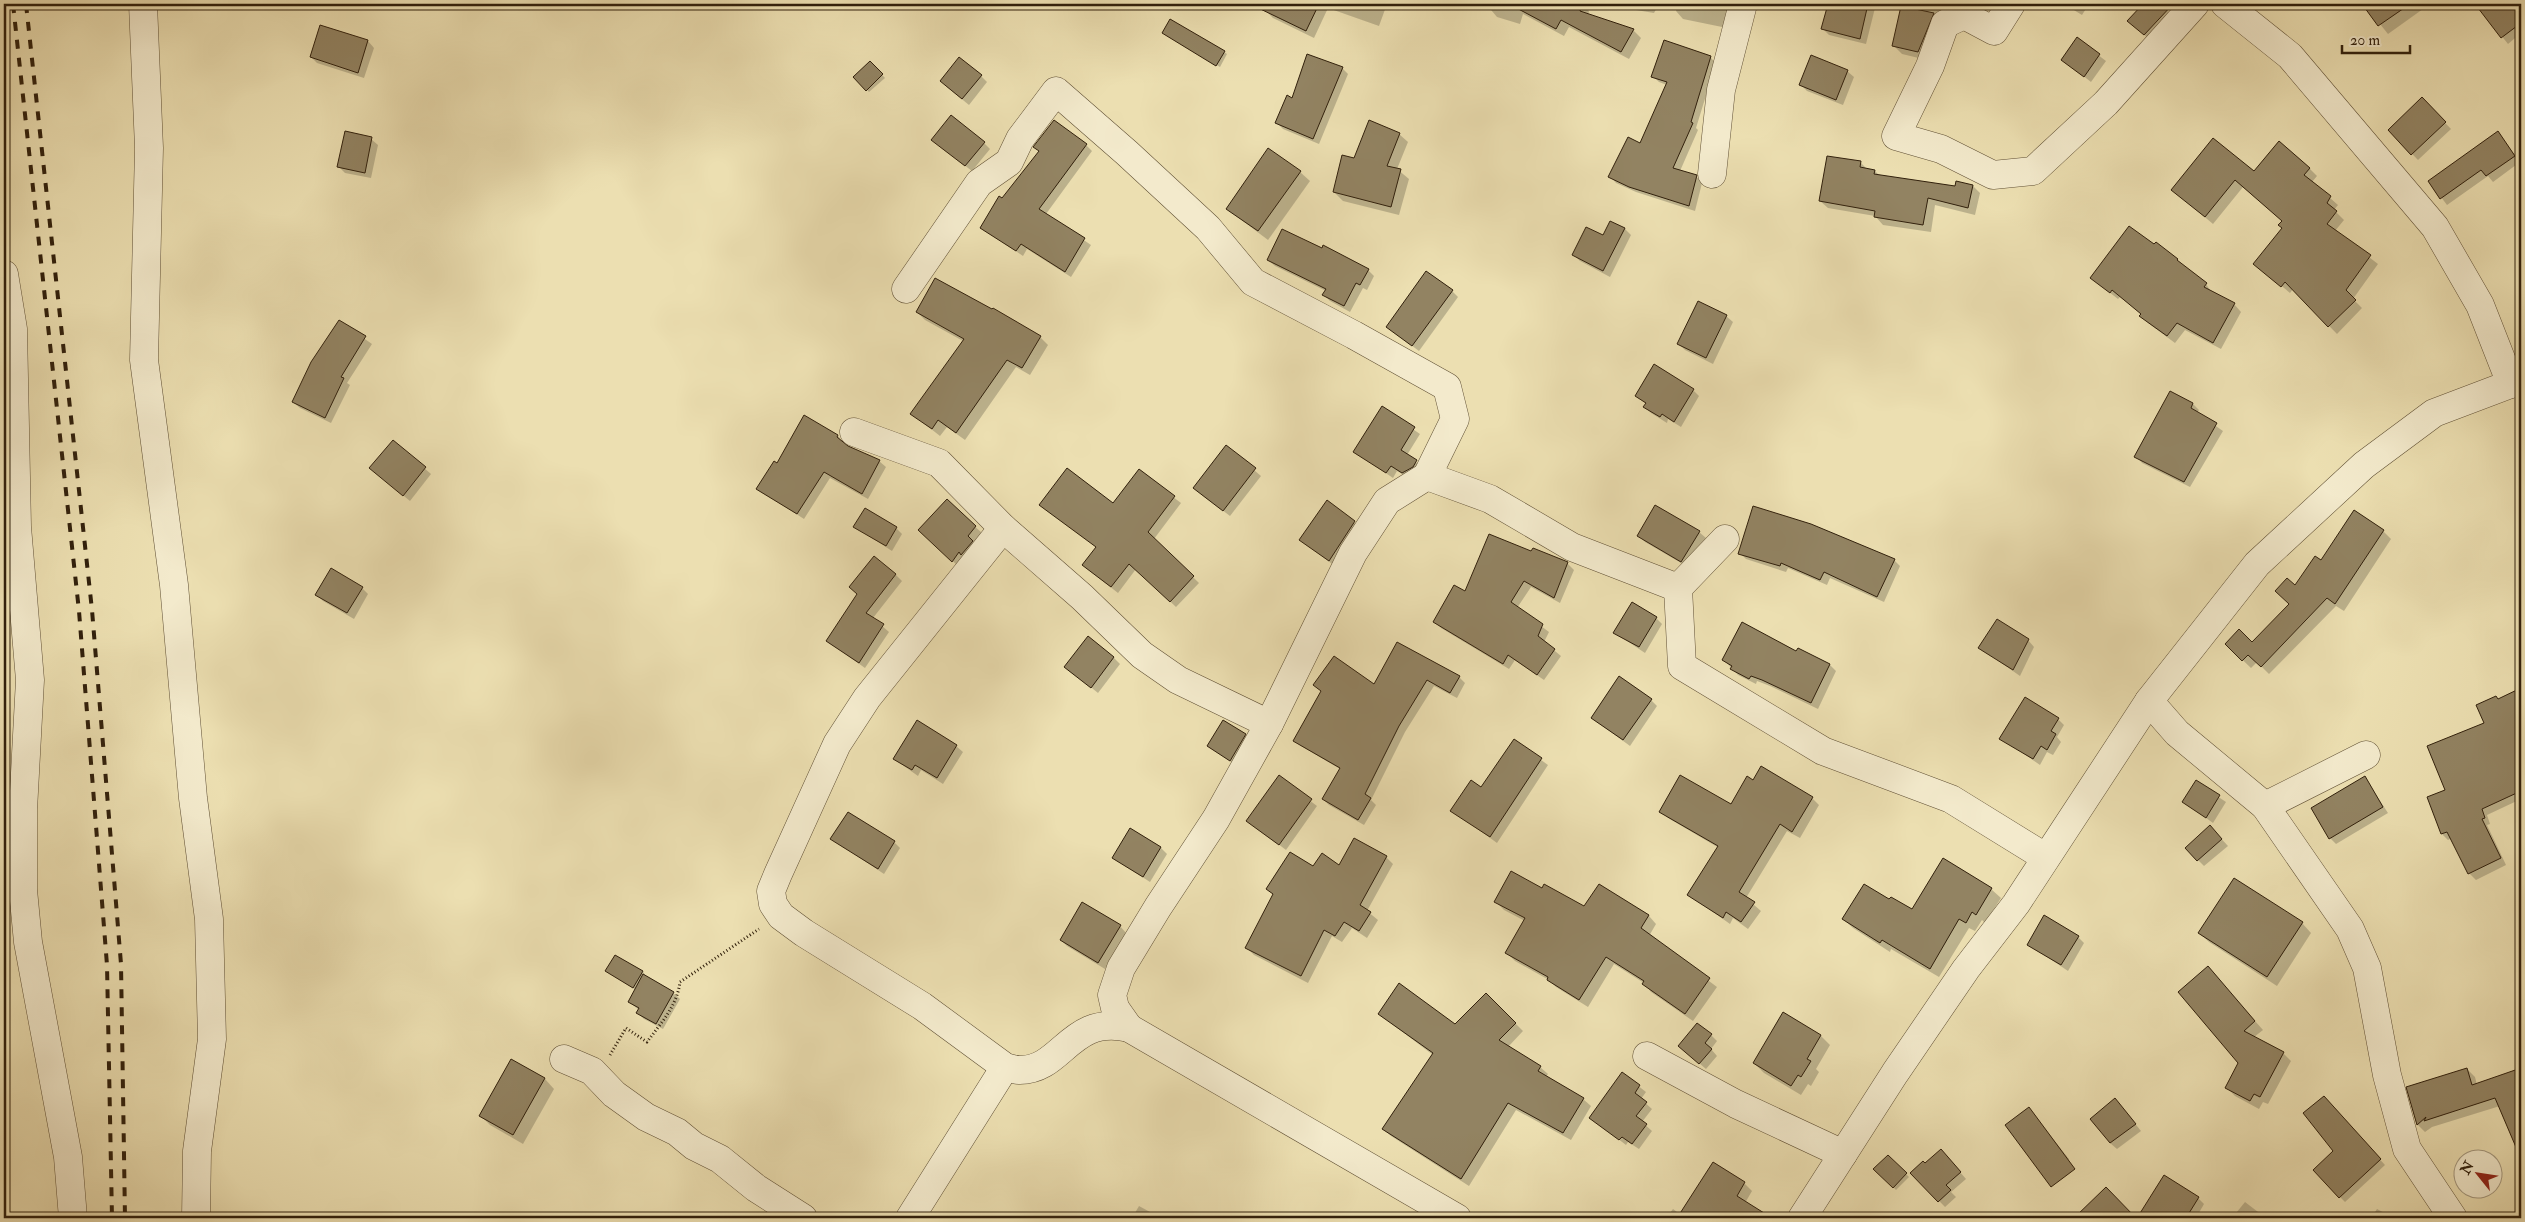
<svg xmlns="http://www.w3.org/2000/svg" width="2525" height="1222" font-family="'IM FELL Double Pica',serif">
  <rect width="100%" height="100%" fill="#ecdfb1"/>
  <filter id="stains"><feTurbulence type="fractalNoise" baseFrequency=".004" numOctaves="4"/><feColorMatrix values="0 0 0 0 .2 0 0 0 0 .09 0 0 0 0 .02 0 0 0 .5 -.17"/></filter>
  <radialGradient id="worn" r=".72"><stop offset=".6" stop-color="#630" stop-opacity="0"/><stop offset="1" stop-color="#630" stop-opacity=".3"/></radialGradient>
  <!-- shadow -->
  <g fill="#0003">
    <polygon points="1269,4 1387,4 1379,26 1328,8 1314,38 1273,18 1266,11"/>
    <polygon points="1486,4 1582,4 1589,11 1588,15 1633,30 1641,38 1629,59 1569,27 1564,36 1523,14 1520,24 1497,17"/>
    <polygon points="1630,4 1659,4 1654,13 1636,10"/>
    <polygon points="1678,4 1732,4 1727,28 1683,19 1676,11"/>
    <polygon points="1829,4 1876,4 1866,44 1829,35 1823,29"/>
    <polygon points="1903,4 1942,4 1927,60 1902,54 1894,46"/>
    <polygon points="2064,4 2089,4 2082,15"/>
    <polygon points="2144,4 2161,4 2173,16 2151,41 2129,21"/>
    <polygon points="2364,4 2430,4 2388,34"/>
    <polygon points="2481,4 2521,4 2521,33 2508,44 2478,6"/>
    <polygon points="321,26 368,41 374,48 364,78 317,63 311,57"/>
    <polygon points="1163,33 1224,52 1227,54 1220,67"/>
    <polygon points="2077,39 2106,61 2091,82 2062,59"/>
    <polygon points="1710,57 1716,63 1696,128 1698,130 1680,171 1696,176 1702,183 1695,211 1636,192 1616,183 1610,176 1641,145 1667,85 1659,82 1653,76"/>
    <polygon points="870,62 885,78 869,92 855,77"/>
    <polygon points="1342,68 1348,74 1319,144 1283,129 1277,123 1293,99"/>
    <polygon points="1847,71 1854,77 1843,105 1807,91 1801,85"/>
    <polygon points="981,76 987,82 969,105 947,87"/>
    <polygon points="2422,99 2451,129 2418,160 2389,130"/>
    <polygon points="2498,133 2520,162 2493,182 2488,176 2447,205 2429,181"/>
    <polygon points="1399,134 1408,142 1397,169 1409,179 1399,215 1343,201 1334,192 1354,159"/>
    <polygon points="371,139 378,145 371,178 345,173 339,167"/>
    <polygon points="984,143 990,149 972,171 939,146"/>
    <polygon points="1086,145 1092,151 1046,214 1091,245 1071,277 1027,249 1023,256 981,228 1002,199"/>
    <polygon points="1860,162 1867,169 1875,171 1880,176 1956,188 1973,186 1980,193 1975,215 1935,205 1931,232 1883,225 1875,216 1828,208 1820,201"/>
    <polygon points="2309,168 2317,176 2312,182 2338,205 2334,210 2344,220 2335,231 2378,264 2353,299 2362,308 2337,334 2293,289 2290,293 2255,264 2283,229 2283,221 2243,187 2213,224 2181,197 2254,173"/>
    <polygon points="1300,172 1310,181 1268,240 1227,209"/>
    <polygon points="1611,222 1625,229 1631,235 1610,277 1580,261 1574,255 1603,237"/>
    <polygon points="1268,260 1368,270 1374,276 1367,290 1363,288 1350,312 1330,301 1324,295 1326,291 1275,266"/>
    <polygon points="2177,260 2206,284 2212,293 2234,304 2241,312 2221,349 2185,330 2175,343 2148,323 2142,314 2120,297 2118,299 2100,285"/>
    <polygon points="1452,291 1458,297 1419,351 1387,327"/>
    <polygon points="993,310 1040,337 1048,345 1030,375 1016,367 965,440 947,427 940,436 912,414 963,341 925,320 917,312"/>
    <polygon points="1726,316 1733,322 1713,364 1685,350 1679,344"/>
    <polygon points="339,321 372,344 347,383 350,385 331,423 300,408 293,402"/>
    <polygon points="1693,390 1699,396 1681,427 1668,419 1667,423 1651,413 1645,407 1646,404 1636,396"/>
    <polygon points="2171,392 2193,404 2199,410 2197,413 2223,431 2190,487 2142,463 2136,456"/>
    <polygon points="1382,408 1420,434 1407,455 1422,467 1409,478 1397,471 1393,478 1355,452"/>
    <polygon points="805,417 838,436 848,448 879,461 886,467 868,499 830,478 804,519 758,489 777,464"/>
    <polygon points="393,441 431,474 410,501 377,474"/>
    <polygon points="1227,447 1261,476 1230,516 1201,494"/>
    <polygon points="1139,471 1181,503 1154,539 1199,583 1176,607 1136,569 1118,593 1090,571 1113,505"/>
    <polygon points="947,501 982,533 973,543 978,548 959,567 926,536"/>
    <polygon points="1328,502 1361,528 1336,567 1301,540"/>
    <polygon points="1655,507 1699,532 1706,538 1688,567 1645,542 1639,536"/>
    <polygon points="855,527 896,528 902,534 892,551"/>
    <polygon points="2383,531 2391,539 2344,611 2336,606 2269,674 2257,662 2251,668 2226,644 2253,644 2291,605 2321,562"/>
    <polygon points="1533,550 1567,563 1574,570 1560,603 1531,587 1517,608 1549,632 1544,642 1561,656 1544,680 1515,660 1509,669 1441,628 1435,622 1466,592 1532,553"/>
    <polygon points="1740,553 1894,560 1900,566 1884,602 1830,578 1827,585 1788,568 1786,572 1746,559"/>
    <polygon points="895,574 902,581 873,618 889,632 865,668 827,641"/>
    <polygon points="362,588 368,594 354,619 323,601 317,595"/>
    <polygon points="1656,618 1662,624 1645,653 1615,633"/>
    <polygon points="2028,640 2034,647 2020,676 1980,648"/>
    <polygon points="1398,644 1459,677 1465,683 1457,698 1434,686 1405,732 1371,800 1376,805 1364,825 1329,805 1323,799 1340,769 1301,746 1294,740 1322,692 1314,685 1375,686"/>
    <polygon points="1797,652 1830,665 1836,671 1818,709 1770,686 1757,681 1756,684 1738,675 1723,659"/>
    <polygon points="1114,658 1120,664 1098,693 1066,667"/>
    <polygon points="2521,689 2521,799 2487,815 2490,824 2487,825 2506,865 2476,880 2469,873 2452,838 2448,840 2442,834 2447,791 2499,700"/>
    <polygon points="1651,700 1657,706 1630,746 1592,718"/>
    <polygon points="2058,719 2064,725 2057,737 2061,742 2053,755 2047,752 2040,765 2001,738"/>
    <polygon points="1245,735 1251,741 1237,766 1208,746"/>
    <polygon points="1515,741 1548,765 1497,843 1452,810 1482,788"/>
    <polygon points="956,746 963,752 943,784 921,770 918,776 894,759"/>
    <polygon points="1279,777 1317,806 1286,850 1248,821"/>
    <polygon points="2365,778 2388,813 2336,844 2330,838"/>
    <polygon points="1753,781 1812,798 1819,805 1800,838 1787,831 1746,898 1761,911 1748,929 1733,918 1730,924 1689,895 1719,848 1668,818 1661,811 1731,806"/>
    <polygon points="2196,782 2226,802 2213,823 2184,802"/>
    <polygon points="2216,833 2228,846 2204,866 2198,860"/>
    <polygon points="832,839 894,842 900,848 884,874"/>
    <polygon points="1161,848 1167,854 1150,882 1113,858"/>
    <polygon points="1386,857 1393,864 1367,911 1378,920 1367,938 1352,928 1342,942 1332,936 1308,983 1254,955 1247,948 1274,895 1267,889 1313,868 1340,866"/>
    <polygon points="1599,886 1649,916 1656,924 1649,936 1717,987 1693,1021 1651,992 1644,983 1614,964 1588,1007 1556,987 1549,980 1515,961 1507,953 1525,921 1504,910 1496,902 1543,889 1584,908"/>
    <polygon points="1991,889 2001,898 1985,923 1982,920 1975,931 1969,928 1939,977 1891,949 1890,952 1853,928 1843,919 1890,901 1912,911"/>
    <polygon points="2302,923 2311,933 2277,986 2209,942 2199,933"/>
    <polygon points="1120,926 1126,933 1105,969 1067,946 1061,940"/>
    <polygon points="2078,937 2084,943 2068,971 2028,944"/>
    <polygon points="615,956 643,972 648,979 673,993 680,999 663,1029 644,1019 638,1013 639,1010 629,1002 636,990 606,971"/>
    <polygon points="2208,968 2263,1030 2254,1037 2283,1053 2291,1061 2268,1104 2263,1102 2259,1109 2235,1096 2227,1088 2240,1063"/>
    <polygon points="1486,994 1523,1031 1508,1047 1540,1067 1548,1074 1546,1077 1583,1099 1591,1106 1571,1140 1516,1110 1469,1186 1391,1136 1383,1129 1433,1055 1379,1014 1455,1025"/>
    <polygon points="1784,1014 1821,1036 1830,1045 1816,1069 1819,1072 1811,1086 1808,1084 1801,1095 1764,1073 1754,1063"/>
    <polygon points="1711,1035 1717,1041 1711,1049 1717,1056 1706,1069 1686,1052"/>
    <polygon points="511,1061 545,1079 554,1089 523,1144 490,1125 481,1116"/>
    <polygon points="2467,1069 2475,1077 2477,1085 2521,1069 2521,1149 2516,1144 2500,1106 2432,1127 2425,1132 2418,1125 2408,1088"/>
    <polygon points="1623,1074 1646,1092 1641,1099 1652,1109 1642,1122 1652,1131 1639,1149 1628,1142 1626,1145 1591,1118"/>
    <polygon points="2329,1104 2385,1165 2345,1202 2340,1197"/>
    <polygon points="2121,1106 2141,1131 2117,1149 2110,1143"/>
    <polygon points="2029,1109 2069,1159 2052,1184"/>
    <polygon points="1888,1156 1909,1177 1896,1190 1875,1169"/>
    <polygon points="1947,1157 1966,1179 1951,1192 1956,1197 1945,1207 1912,1173 1925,1164"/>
    <polygon points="1714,1164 1744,1183 1752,1191 1745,1203 1770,1218 1666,1218 1673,1209 1681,1215"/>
    <polygon points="2198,1198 2204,1204 2196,1218 2147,1218 2142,1213"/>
    <polygon points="2245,1202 2266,1218 2232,1218"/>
    <polygon points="1139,1206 1161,1218 1132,1218"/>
    <polygon points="2377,1209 2394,1218 2371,1218"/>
    <polygon points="1383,1214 1391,1218 1380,1218"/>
  </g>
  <!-- building -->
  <g fill="#928362" stroke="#31200c">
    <polygon points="1250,4 1319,4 1306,31"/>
    <polygon points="1509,4 1582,4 1580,11 1634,29 1621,52 1561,20 1556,29"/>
    <polygon points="1828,4 1868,4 1860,39 1821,29"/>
    <polygon points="2143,4 2173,4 2144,35 2127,21"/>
    <polygon points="2362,4 2410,4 2378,26"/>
    <polygon points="2475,4 2521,4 2521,23 2501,38"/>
    <polygon points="1901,6 1934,13 1918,52 1892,46"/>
    <polygon points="1170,19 1225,51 1216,66 1162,33"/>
    <polygon points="320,25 368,40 358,73 310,57"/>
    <polygon points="2077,37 2100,54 2084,77 2061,60"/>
    <polygon points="1664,40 1711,56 1691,122 1693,123 1673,168 1697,175 1689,206 1629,187 1608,177 1628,137 1640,143 1667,82 1651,77"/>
    <polygon points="1307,54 1343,67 1313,139 1275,123 1287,95 1292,98"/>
    <polygon points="1811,55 1848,70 1836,100 1799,85"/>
    <polygon points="959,57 982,75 962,99 940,81"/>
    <polygon points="870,61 883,74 866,91 853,77"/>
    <polygon points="2422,97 2446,122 2411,155 2388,130"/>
    <polygon points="951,115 985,142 965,166 931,140"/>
    <polygon points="1054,120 1087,144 1039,209 1085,238 1065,272 1021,244 1016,251 980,228 999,196 1002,198 1039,151 1033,147"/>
    <polygon points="1369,120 1400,133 1387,166 1401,169 1391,207 1333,192 1342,155 1354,158"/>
    <polygon points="345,131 372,137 365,173 337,167"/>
    <polygon points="2498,131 2515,156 2486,176 2481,170 2440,199 2428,181"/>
    <polygon points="2213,138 2254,171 2279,141 2310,168 2304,175 2331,196 2327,203 2337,211 2327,224 2371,255 2346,290 2356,300 2328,327 2285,282 2281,287 2253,264 2282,228 2278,225 2282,221 2235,180 2205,217 2171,190"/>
    <polygon points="1268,148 1301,171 1258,231 1226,209"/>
    <polygon points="1827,156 1861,161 1860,167 1875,170 1874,174 1955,186 1956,181 1973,185 1968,208 1928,198 1923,225 1874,217 1875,211 1819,201"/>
    <polygon points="1610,221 1625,228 1603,271 1572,255 1586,227 1603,235"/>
    <polygon points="2129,226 2154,244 2156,242 2178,259 2177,260 2207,283 2204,287 2235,303 2213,343 2177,323 2167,336 2139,316 2141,314 2112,290 2110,293 2090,278"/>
    <polygon points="1282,229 1322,248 1323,245 1369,269 1360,285 1356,283 1344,306 1322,295 1326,289 1267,260"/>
    <polygon points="1426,271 1453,290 1412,346 1386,327"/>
    <polygon points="935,278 992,309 993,308 1041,336 1022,368 1007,360 956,433 938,420 932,429 910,414 964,339 916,312"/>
    <polygon points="1698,301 1727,315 1706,358 1677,344"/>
    <polygon points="339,320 366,336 341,377 344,378 325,418 292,402 311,362"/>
    <polygon points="1654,364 1694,389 1674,422 1662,414 1660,417 1643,407 1646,403 1635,396"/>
    <polygon points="2170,391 2193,403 2191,408 2217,423 2184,482 2134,457"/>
    <polygon points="1382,406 1415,427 1401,450 1417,460 1413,467 1402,473 1391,466 1386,473 1353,452"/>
    <polygon points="804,415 838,435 837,437 848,446 880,460 862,494 824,472 797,514 756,489 774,461 777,463"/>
    <polygon points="393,440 426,467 403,496 369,468"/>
    <polygon points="1226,445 1256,468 1223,511 1193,488"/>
    <polygon points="1067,468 1113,503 1139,469 1175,496 1148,532 1194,576 1170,602 1129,564 1111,587 1082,565 1096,547 1039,505"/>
    <polygon points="947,499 976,526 968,536 973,541 961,555 959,552 952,562 918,530"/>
    <polygon points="1327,500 1355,521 1329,561 1299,540"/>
    <polygon points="1655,505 1700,531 1681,562 1637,536"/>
    <polygon points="1753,506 1811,524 1895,559 1877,597 1824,572 1820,580 1781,563 1780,566 1738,554"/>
    <polygon points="865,508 897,527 886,546 853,527"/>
    <polygon points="2354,510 2384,530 2335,604 2327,598 2261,667 2248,655 2242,661 2225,644 2239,629 2252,642 2289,604 2275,591 2287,578 2295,585 2315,556 2321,560"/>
    <polygon points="1489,534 1531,551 1533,548 1568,562 1554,598 1524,581 1511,602 1543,624 1538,636 1555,649 1537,675 1508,655 1503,664 1433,622 1454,585 1465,591"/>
    <polygon points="874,556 896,574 866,613 884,624 859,663 826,641 857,594 849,587"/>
    <polygon points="331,568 363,587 347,613 315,595"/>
    <polygon points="1632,602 1657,617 1639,647 1613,633"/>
    <polygon points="1997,619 2029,639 2013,670 1978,648"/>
    <polygon points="1742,622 1796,651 1798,648 1830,664 1811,703 1762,680 1751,676 1749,679 1730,669 1732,666 1722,660"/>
    <polygon points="1088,636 1114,657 1091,688 1064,667"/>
    <polygon points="1397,642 1460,676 1450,693 1427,680 1399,726 1365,794 1371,798 1358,820 1322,799 1340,768 1293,741 1321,691 1313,685 1334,656 1374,684"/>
    <polygon points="1619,676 1652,699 1623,740 1591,718"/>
    <polygon points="2521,688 2521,791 2482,809 2485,818 2482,819 2501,858 2468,874 2447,832 2441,834 2427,797 2445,790 2427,746 2484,723 2476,705 2496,696 2498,699"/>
    <polygon points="2025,697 2059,718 2051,731 2056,734 2047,750 2041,746 2033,759 1999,739"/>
    <polygon points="917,720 957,745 937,778 915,765 912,770 893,759"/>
    <polygon points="1223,720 1246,734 1230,761 1207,746"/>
    <polygon points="1514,739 1542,758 1490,837 1450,811 1471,780 1481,787"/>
    <polygon points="1761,766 1813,797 1792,832 1780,824 1739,892 1755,902 1741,922 1726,912 1723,918 1687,895 1718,846 1659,812 1680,775 1731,804 1747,776 1753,780"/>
    <polygon points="1279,775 1312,799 1279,845 1246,821"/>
    <polygon points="2365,776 2383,807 2329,839 2311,808"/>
    <polygon points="2196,780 2220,795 2206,818 2182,802"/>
    <polygon points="848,812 895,841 878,869 830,839"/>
    <polygon points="2210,825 2222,839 2197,861 2185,848"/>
    <polygon points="1130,828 1161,847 1143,877 1112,858"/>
    <polygon points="1354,838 1387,856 1360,905 1371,912 1359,931 1344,922 1335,936 1324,930 1301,976 1245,948 1273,894 1266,889 1290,852 1313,866 1322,853 1339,865"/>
    <polygon points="1943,858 1992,888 1976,915 1972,912 1966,923 1959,919 1930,969 1882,940 1880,943 1842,919 1864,884 1889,899 1891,897 1912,909"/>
    <polygon points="1511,871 1542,888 1544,884 1584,906 1599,884 1649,915 1641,928 1710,978 1685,1014 1642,984 1644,981 1606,957 1579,1000 1547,980 1548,977 1505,953 1525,918 1494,902"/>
    <polygon points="2234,878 2303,922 2267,977 2198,933"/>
    <polygon points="1082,902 1121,925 1098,963 1060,940"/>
    <polygon points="2044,915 2079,936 2061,965 2027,945"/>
    <polygon points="615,955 643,971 633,988 605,971"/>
    <polygon points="2208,966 2255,1021 2244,1031 2284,1052 2260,1097 2254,1094 2250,1101 2225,1088 2238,1063 2178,992"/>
    <polygon points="643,974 674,992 656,1024 636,1013 639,1008 628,1002"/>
    <polygon points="1399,983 1455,1024 1486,993 1516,1023 1499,1040 1541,1066 1538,1071 1584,1098 1563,1133 1508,1103 1461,1179 1382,1129 1433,1053 1378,1014"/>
    <polygon points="1783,1012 1821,1035 1807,1059 1811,1061 1801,1077 1798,1075 1791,1086 1753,1063"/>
    <polygon points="1697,1023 1712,1034 1705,1043 1712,1049 1699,1064 1678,1046"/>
    <polygon points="511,1059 545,1078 513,1135 479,1116"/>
    <polygon points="2467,1068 2472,1085 2521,1068 2521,1159 2495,1098 2424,1121 2426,1117 2417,1125 2406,1087"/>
    <polygon points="1622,1072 1640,1085 1635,1093 1647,1102 1636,1116 1647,1124 1632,1144 1622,1137 1619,1140 1589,1118"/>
    <polygon points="2324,1096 2381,1159 2339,1198 2313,1170 2333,1151 2303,1113"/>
    <polygon points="2115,1098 2136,1124 2110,1143 2090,1119"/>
    <polygon points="2029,1107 2075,1169 2051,1187 2005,1125"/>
    <polygon points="1941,1149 1961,1172 1946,1185 1951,1190 1938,1202 1910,1173 1923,1161 1925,1163"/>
    <polygon points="1888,1155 1907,1173 1893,1188 1873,1169"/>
    <polygon points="1713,1162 1745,1182 1737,1196 1772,1218 1677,1218"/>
    <polygon points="2164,1175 2199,1197 2186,1218 2137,1218"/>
    <polygon points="2106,1187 2136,1218 2074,1218"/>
  </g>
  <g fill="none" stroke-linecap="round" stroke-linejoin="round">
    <!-- minor casing -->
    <g stroke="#605035" stroke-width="29">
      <g id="minor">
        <polyline points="143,4 149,148 144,360 174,585 193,798 209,919 212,1039 197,1151 196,1218"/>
        <polyline points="2011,4 1994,31 1964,15 1945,24 1930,66 1896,136 1941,149 1993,175 2033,171 2106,103 2195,4"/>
        <polyline points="2225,4 2290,56 2435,227 2480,305 2511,384"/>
        <polyline points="1712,174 1721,90 1743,4"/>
        <polyline points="4,274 13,329 17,527 30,680 23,810 23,890 28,942 68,1157 73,1218"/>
        <polyline points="906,289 979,183 1009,162 1020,139 1056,91 1127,153 1208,228 1253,282 1354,335 1447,387 1455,419 1427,476"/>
        <polyline points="854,432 939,463 1003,528 1082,597 1142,655 1178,680 1269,724"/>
        <path d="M1003 528 867 698 837 744 778 874 771 891 773 904 781 916 804 933 922 1006 1005 1067C1009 1068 1015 1070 1020 1070 1063 1070 1070 1014 1129 1028L1457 1218"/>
        <polyline points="1725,539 1678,588 1682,666 1823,751 1951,799 2045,857"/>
        <polyline points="2149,701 2177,733 2265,806 2350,929 2367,968 2387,1075 2407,1149 2453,1218"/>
        <polyline points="2265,806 2366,755"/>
        <polyline points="1129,1028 1115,1008 1112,995 1121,968 1158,907 1216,819 1269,724 1353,553 1387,501 1427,476 1490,499 1572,547 1678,588"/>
        <polyline points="1647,1056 1736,1104 1843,1154"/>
        <polyline points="564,1059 592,1071 614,1094 646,1117 677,1132 694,1146 720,1159 756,1188 803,1218"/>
        <polyline points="910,1218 1005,1067"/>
        <polyline points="1802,1218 1895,1073 1966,969 2016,904 2149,701 2257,564 2364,465 2434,413 2521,380"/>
      </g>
    </g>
    <!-- path -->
    <path stroke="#31200c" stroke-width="3" stroke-dasharray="1 2.5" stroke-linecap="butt" d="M610 1055 626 1028 647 1042C661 1023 677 1006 680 982L759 929"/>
    <!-- minor -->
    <use href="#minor" stroke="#f3eacc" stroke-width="28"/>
    <!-- rail -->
    <g stroke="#31200c" stroke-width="4" stroke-dasharray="9 9" stroke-linecap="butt">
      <polyline points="13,4 79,611 107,965 112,1218"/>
      <polyline points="26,4 92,610 121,964 125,1218"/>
    </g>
  </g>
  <!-- margin -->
  <rect width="2525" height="1222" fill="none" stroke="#ecdfb1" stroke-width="20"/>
  <rect x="5" y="5" width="2515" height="1212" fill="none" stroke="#31200c" stroke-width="2.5"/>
  <rect x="10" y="10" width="2505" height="1202" fill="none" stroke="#31200c"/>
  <!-- north arrow -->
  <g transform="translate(2478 1174) rotate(300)"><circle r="24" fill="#f3eacc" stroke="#a5997f"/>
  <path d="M0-4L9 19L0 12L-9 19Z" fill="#8f2418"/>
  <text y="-8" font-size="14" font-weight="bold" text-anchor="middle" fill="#31200c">N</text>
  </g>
  <!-- scale -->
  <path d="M2342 45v8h68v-8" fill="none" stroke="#31200c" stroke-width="2.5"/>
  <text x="2350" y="45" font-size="15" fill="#31200c" stroke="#f3eacc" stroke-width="4" paint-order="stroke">20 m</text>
  <rect width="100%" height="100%" filter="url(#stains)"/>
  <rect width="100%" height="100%" fill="url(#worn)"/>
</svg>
